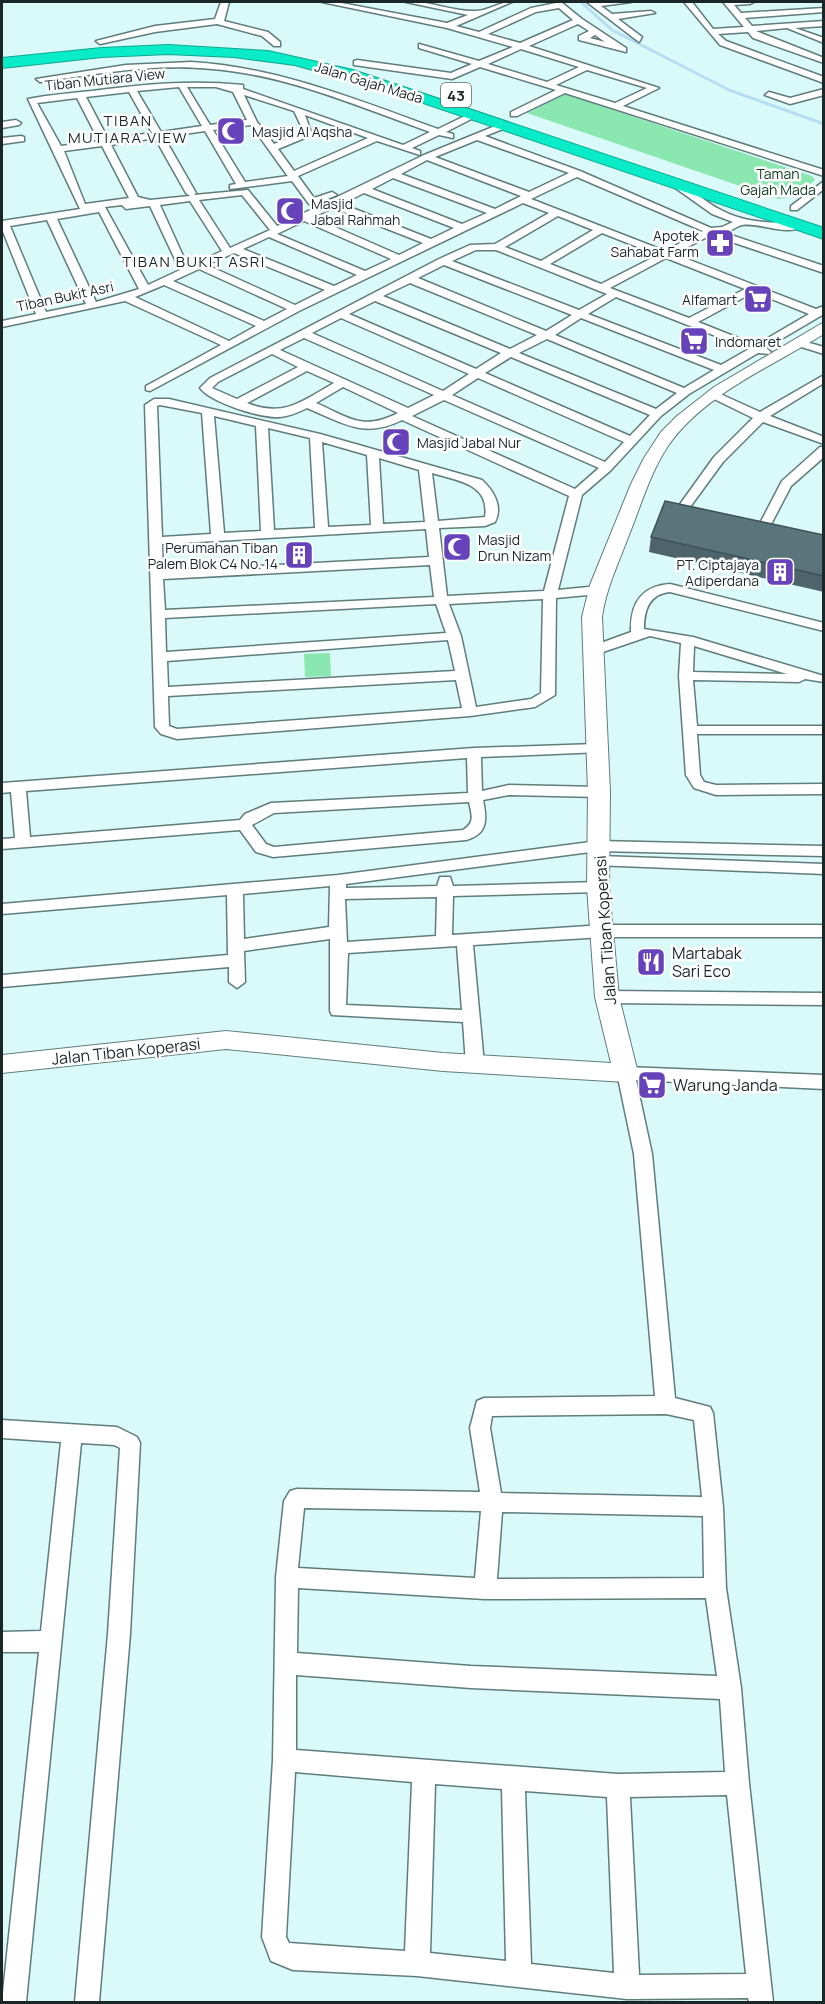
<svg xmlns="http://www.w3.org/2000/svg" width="825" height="2004" font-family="Manrope,sans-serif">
  <rect width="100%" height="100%" fill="#dafaf9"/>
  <!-- green -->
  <g fill="#8be7b0">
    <polygon points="565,94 812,176 815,180 796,196 778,199 527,113"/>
    <polygon points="330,653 331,676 305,677 304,654"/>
  </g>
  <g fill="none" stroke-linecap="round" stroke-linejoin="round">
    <!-- stream -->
    <polyline stroke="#b7ddf3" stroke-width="3" points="581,2 612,30 729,90 824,124"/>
    <!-- street casing -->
    <g stroke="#607c7c" stroke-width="3">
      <g id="street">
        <polygon points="221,2 229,2 224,21 268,32 280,42 280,46 274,46 262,36 217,24 155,32 100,44 96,41 155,26 215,19"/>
        <path d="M322 2H336L447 23 468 15 406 2C429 0 452 12 476 11 488 11 499 2 512 2L456 26 479 32 531 8 561 2 582 19 626 48V52L579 40V36L589 31 578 24 529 46 659 88 623 106 824 170V176L565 93 517 116H511V112L556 90 480 67 452 79 354 65V61L357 60 451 73 472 64 419 48V44L479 61 513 47 447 28ZM559 8 573 20 520 43 488 34 536 12ZM595 35 605 42 590 38ZM521 49 579 67 547 82 488 64ZM587 70 647 88 615 103 556 85Z"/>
        <polygon points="587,2 631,2 601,6 612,14 651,11 655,13 618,19 642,37 639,42"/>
        <polygon points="684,2 692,2 713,29 744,27 723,2 754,2 750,4 734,5 741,13 824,8 824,12 745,18 752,26 824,21 824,26 795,28 824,38 824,43 787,28 756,31 824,58 824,63 753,38 748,32 718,34 726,41 824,77 824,83 720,45"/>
        <path d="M191 62C278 67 357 100 438 129L471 113 479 115 446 132 453 134V138L439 135 412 148 420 151V155L377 141 298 176 314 198 332 192 337 195 312 205 309 204 292 181 230 189V185L236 184 205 131 164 137 196 193 194 195 248 190 277 226 424 155 505 122 510 125 508 127 485 136 580 171 711 228 722 227 733 222 712 214 667 182V178C678 177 706 203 719 209 743 223 771 223 798 223L803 226C787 237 760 222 742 225 737 226 731 231 725 233L824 266V273L711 235 674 254 816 309 824 306V314L766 348 771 352 769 354 758 353 689 394 661 416 611 470 582 495 558 590 598 586 605 590 598 594 556 598 555 695 535 707 470 716 177 739 161 734 155 727 145 405 154 399H169L320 434 482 480C494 491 503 507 495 522L485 526 439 528 447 596 544 591 569 496 402 420C364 439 343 423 307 408 299 412 290 416 280 417 262 419 210 402 200 388L210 378 439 259 470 245 495 244 549 213 523 203 299 311 150 391 146 390V386L221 345 125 301 2 327V321L36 314 2 229V221L80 209 28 99C49 95 71 93 92 91 145 84 192 80 243 85V89L403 145 430 132C359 107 288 75 212 69 155 63 97 74 40 82L36 79 126 65ZM179 87 202 126 161 132 137 91ZM187 87H216L233 92 247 120 210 125ZM129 92 152 133 108 139 86 97ZM244 95 294 111 304 132 274 144 257 122ZM77 98 99 141 61 146 37 103ZM305 115 368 138 294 171 278 149 312 135ZM251 125 287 175 288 176 245 182 213 130ZM155 138 186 193 190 196 150 200 138 197 111 145ZM477 140 569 173 529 192 435 157ZM102 146 129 198 85 204 64 151ZM427 160 521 196 495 209 401 174ZM577 177 703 231 665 251 531 199ZM393 178 487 213 462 224 372 189ZM364 193 454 228 431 239 342 204ZM242 195 270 230 230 248 199 200ZM190 201 222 251 188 267 160 205ZM122 205 126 209 150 206 180 270 148 285 105 207ZM334 208 423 243 399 255 312 217ZM99 212 139 289 96 302 57 219ZM558 216 593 230 541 261 505 247ZM47 220 86 304 46 312 10 226ZM304 221 391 259 365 271 277 234ZM602 233 658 255 601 284 550 264ZM269 237 357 275 334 286 243 249ZM476 250H496L607 294 579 310 452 261ZM234 253 325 290 295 305 207 265ZM666 258 745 289 689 318 610 288ZM444 265 572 315 546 331 418 278ZM199 269 287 309 264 321 173 281ZM410 283 537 335 510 349 383 296ZM164 285 256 326 229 341 135 297ZM754 292 809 314 756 345 698 322ZM616 297 749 349 721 365 588 314ZM375 301 501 353 476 369 349 314ZM341 318 469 374 443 391 312 333ZM581 318 714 370 684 388 555 335ZM304 338 434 395 408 408 280 350ZM547 339 677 393 656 409 519 353ZM272 354 298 367 237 399 212 388 218 382ZM511 357 650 415 630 436 485 373ZM307 371 334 383C302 401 284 418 247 403ZM478 378 624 442 605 462 452 395ZM343 387 398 413C362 431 350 418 316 403ZM444 400 599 468 575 489 412 416ZM160 405 202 413 211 534 162 537 157 406ZM214 416 256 426 261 531 224 533ZM268 428 310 438 315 528 274 530ZM322 442 367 455 371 525 328 527ZM379 458 419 470 425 522 383 524ZM432 473C457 481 490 483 485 517L438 521ZM426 529 429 557 163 571 162 544ZM430 565 434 597 165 610 163 579ZM543 599 541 693 531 699 476 707 461 636 449 604ZM436 604 446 633 166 652 165 618ZM448 640 455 671 168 687 167 661ZM456 680 462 708 177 729 169 726 168 696Z"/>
        <polygon points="824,89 824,95 790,104 765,95 769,92 790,98"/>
        <polygon points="16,120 21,123 19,125 2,128 2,122"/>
        <polygon points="21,136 24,137 24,141 2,144 2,138"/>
        <polygon points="824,181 824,189 797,210 791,210 791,206"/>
        <polygon points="799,340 824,347 824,354 795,345 794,343"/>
        <polygon points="824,375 824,383 770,416 824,437 824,444 763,422 723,462 690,507 690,510 702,513 702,519 680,515 678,507 714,457 753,418 710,397 710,393 718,393 760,412"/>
        <polygon points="820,447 824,447 824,457 791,486 766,534 758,534 756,531 782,481"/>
        <path d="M670 584 824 623V631L670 592C649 594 644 610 644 629L693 637 824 676V682L805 679 799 682 693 680 697 726H824V734H697L700 775 704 782 716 785 824 784V794L716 795 694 788 686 775 679 676 681 643 650 636 600 653H590V647L631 632C630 604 641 586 670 584ZM694 646 787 674 693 672Z"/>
        <path d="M596 744 601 746 603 749 601 752 481 757 482 791 509 785 599 787 606 792 599 797 509 795 483 800C487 819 488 834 466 840L273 857 256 852 240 830 2 849V839L15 838 11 792 2 793V783L474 748ZM467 758 468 793 271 803 245 814 240 820 30 837 26 791ZM469 802C472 816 475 822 463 830L274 847 266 844 252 825 274 813Z"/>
        <path d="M598 841 824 846V856L598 851 346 884V888L437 886 440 877H450L453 886 598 882 606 887 598 892 453 896 452 935 604 925H824V937H604L473 945 484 1064 481 1069H469L466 1064 463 1022 332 1015 330 1011V939L244 951 245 982 237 988 229 982V967L2 987V975L228 955 227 895 2 914V904L338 875ZM330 886 329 927 244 939 243 894ZM437 897 436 936 347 942 345 899ZM457 946 462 1010 346 1005 348 953Z"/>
        <polygon points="599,856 824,864 824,874 594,865 591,861 594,857"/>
        <polygon points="607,991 824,993 824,1005 607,1003 599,997"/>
        <path d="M626 1067 824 1075V1089L636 1080 652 1154 675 1398 710 1407 713 1413 723 1507 726 1588 741 1688 749 1783 773 2002H749L748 1998 627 1999 417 1976 293 1970 271 1961 262 1937 273 1760 276 1577 284 1501 290 1491 297 1489 480 1492 470 1428 477 1401 484 1398 655 1396 634 1154 617 1073 620 1068ZM666 1414 694 1420 702 1497 501 1493 490 1428 492 1416ZM304 1508 481 1511 475 1578 298 1568ZM502 1512 703 1516 704 1578 497 1579ZM298 1588 485 1599 706 1598 717 1676 471 1666 297 1653ZM296 1675 471 1688 720 1699 725 1772 618 1774 296 1750ZM295 1772 412 1782 405 1951 289 1943 286 1937ZM435 1784 502 1789 506 1961 430 1953ZM525 1791 607 1797 614 1973 531 1964ZM727 1795 746 1974 639 1975 630 1797Z"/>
        <polygon points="2,1420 117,1427 137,1437 140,1443 130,1634 99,2002 75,2002 108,1634 120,1448 114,1445 81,1443 26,2002 2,2002 39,1652 2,1652 2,1632 41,1631 61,1442 2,1438"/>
      </g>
    </g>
    <!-- secondary casing -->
    <g stroke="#607c7c" stroke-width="2">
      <path id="secondary" d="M824 322V334C772 366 703 395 668 446 650 473 641 505 629 535 619 562 606 588 602 617L610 792 609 887 619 997 638 1073 635 1080 626 1082 443 1071 226 1049 2 1073V1055L226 1031 443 1053 611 1063 595 997 587 887 588 792 582 617 590 585 631 484 644 458 661 432 677 416 714 387Z"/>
    </g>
    <!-- highway casing -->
    <g stroke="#10a790" stroke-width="2">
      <polygon id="highway" points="168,45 268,51 353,70 824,228 824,239 394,93 295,65 234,57 168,54 102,57 2,68 2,58 102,48"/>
    </g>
    <!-- street -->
    <use href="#street" fill="#fff" fill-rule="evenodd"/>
    <!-- secondary -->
    <use href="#secondary" fill="#fff" fill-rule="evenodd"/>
    <!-- highway -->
    <use href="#highway" fill="#0aecc8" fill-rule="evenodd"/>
  </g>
  <!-- wall -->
  <polygon fill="#4d646a" points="824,535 824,592 649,552 651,537"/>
  <!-- building -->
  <polygon fill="#59747b" stroke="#3e5156" stroke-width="1.5" points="665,501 824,535 824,576 651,537"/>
  <!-- icons -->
  <defs>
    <g id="mosque-square" transform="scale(1.5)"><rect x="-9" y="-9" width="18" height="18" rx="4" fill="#6642bb" stroke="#fff"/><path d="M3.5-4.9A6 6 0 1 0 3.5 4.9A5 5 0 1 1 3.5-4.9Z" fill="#fff"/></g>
    <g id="pharmacy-square" transform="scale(1.5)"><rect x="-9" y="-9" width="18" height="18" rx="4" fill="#6642bb" stroke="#fff"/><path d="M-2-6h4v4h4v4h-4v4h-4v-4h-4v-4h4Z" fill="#fff"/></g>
    <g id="supermarket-square" transform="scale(1.5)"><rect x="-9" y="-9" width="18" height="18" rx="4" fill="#6642bb" stroke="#fff"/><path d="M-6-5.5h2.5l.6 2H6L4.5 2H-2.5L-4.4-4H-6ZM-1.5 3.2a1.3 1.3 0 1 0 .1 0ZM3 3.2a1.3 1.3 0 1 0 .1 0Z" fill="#fff"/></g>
    <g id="building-square" transform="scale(1.5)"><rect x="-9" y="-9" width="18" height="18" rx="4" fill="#6642bb" stroke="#fff"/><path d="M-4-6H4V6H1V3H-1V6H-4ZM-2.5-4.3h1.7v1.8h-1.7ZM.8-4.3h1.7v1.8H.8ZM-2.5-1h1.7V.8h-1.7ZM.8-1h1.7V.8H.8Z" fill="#fff"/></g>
    <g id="restaurant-square" transform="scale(1.5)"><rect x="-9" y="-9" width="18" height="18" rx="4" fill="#6642bb" stroke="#fff"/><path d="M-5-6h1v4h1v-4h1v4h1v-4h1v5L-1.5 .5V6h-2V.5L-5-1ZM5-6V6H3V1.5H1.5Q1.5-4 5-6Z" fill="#fff"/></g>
  </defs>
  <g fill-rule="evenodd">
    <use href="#mosque-square" x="231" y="131"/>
    <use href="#mosque-square" x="290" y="211"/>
    <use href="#pharmacy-square" x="720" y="243"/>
    <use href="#supermarket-square" x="758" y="299"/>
    <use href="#supermarket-square" x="694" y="341"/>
    <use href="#mosque-square" x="396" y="442"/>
    <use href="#mosque-square" x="457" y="547"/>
    <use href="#building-square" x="299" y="555"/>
    <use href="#building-square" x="780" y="572"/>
    <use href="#restaurant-square" x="651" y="962"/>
    <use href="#supermarket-square" x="652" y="1085"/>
  </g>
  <g text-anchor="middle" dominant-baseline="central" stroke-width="5" stroke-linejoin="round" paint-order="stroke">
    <!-- far-street labels -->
    <g font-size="14" fill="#1b2727" stroke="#fff">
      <text transform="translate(105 79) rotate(-6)">Tiban Mutiara View</text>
      <text transform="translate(369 82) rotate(17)">Jalan Gajah Mada</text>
      <text transform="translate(65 296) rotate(-12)">Tiban Bukit Asri</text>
    </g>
    <!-- far-poi labels -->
    <g font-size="14" fill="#1b2727" stroke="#fff" text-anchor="start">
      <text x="252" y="131">Masjid Al Aqsha</text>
      <text x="311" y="203">Masjid<tspan x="311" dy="16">Jabal Rahmah</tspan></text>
      <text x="699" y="235" text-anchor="end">Apotek<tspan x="699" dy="16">Sahabat Farm</tspan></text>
      <text x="737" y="299" text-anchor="end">Alfamart</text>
      <text x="715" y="341">Indomaret</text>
      <text x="417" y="442">Masjid Jabal Nur</text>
      <text x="478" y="539">Masjid<tspan x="478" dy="16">Drun Nizam</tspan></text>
      <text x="278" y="547" text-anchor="end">Perumahan Tiban<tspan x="278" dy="16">Palem Blok C4 No. 14</tspan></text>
      <text x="759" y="564" text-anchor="end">PT. Ciptajaya<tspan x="759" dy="16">Adiperdana</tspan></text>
    </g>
    <!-- far-park labels -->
    <g font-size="14" fill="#0c3721" stroke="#fff">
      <text x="778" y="173">Taman<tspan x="778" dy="16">Gajah Mada</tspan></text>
    </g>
    <!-- shield labels -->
    <rect fill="#fff" stroke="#5f6868" stroke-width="1.5" x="441" y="83" width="30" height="24" rx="4.5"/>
    <g font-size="15" font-weight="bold" fill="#1b2727">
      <text x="456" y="95">43</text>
    </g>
    <!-- far-neighbourhood labels -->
    <g font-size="15" letter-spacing="1.5" fill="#1b2727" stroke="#fff">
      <text x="128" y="120">TIBAN<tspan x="128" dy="17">MUTIARA VIEW</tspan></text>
      <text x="194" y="261">TIBAN BUKIT ASRI</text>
    </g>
    <!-- street labels -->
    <g font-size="16" fill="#1b2727" stroke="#fff">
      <text transform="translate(605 930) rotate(-94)">Jalan Tiban Koperasi</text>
      <text transform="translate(126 1051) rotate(-6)">Jalan Tiban Koperasi</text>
    </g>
    <!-- poi labels -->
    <g font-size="16" fill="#1b2727" stroke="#fff" text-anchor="start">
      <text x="672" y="953">Martabak<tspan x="672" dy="18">Sari Eco</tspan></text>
      <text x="673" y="1085">Warung Janda</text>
    </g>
  </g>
  <!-- border -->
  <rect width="825" height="2004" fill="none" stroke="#1b2727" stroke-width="6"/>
</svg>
